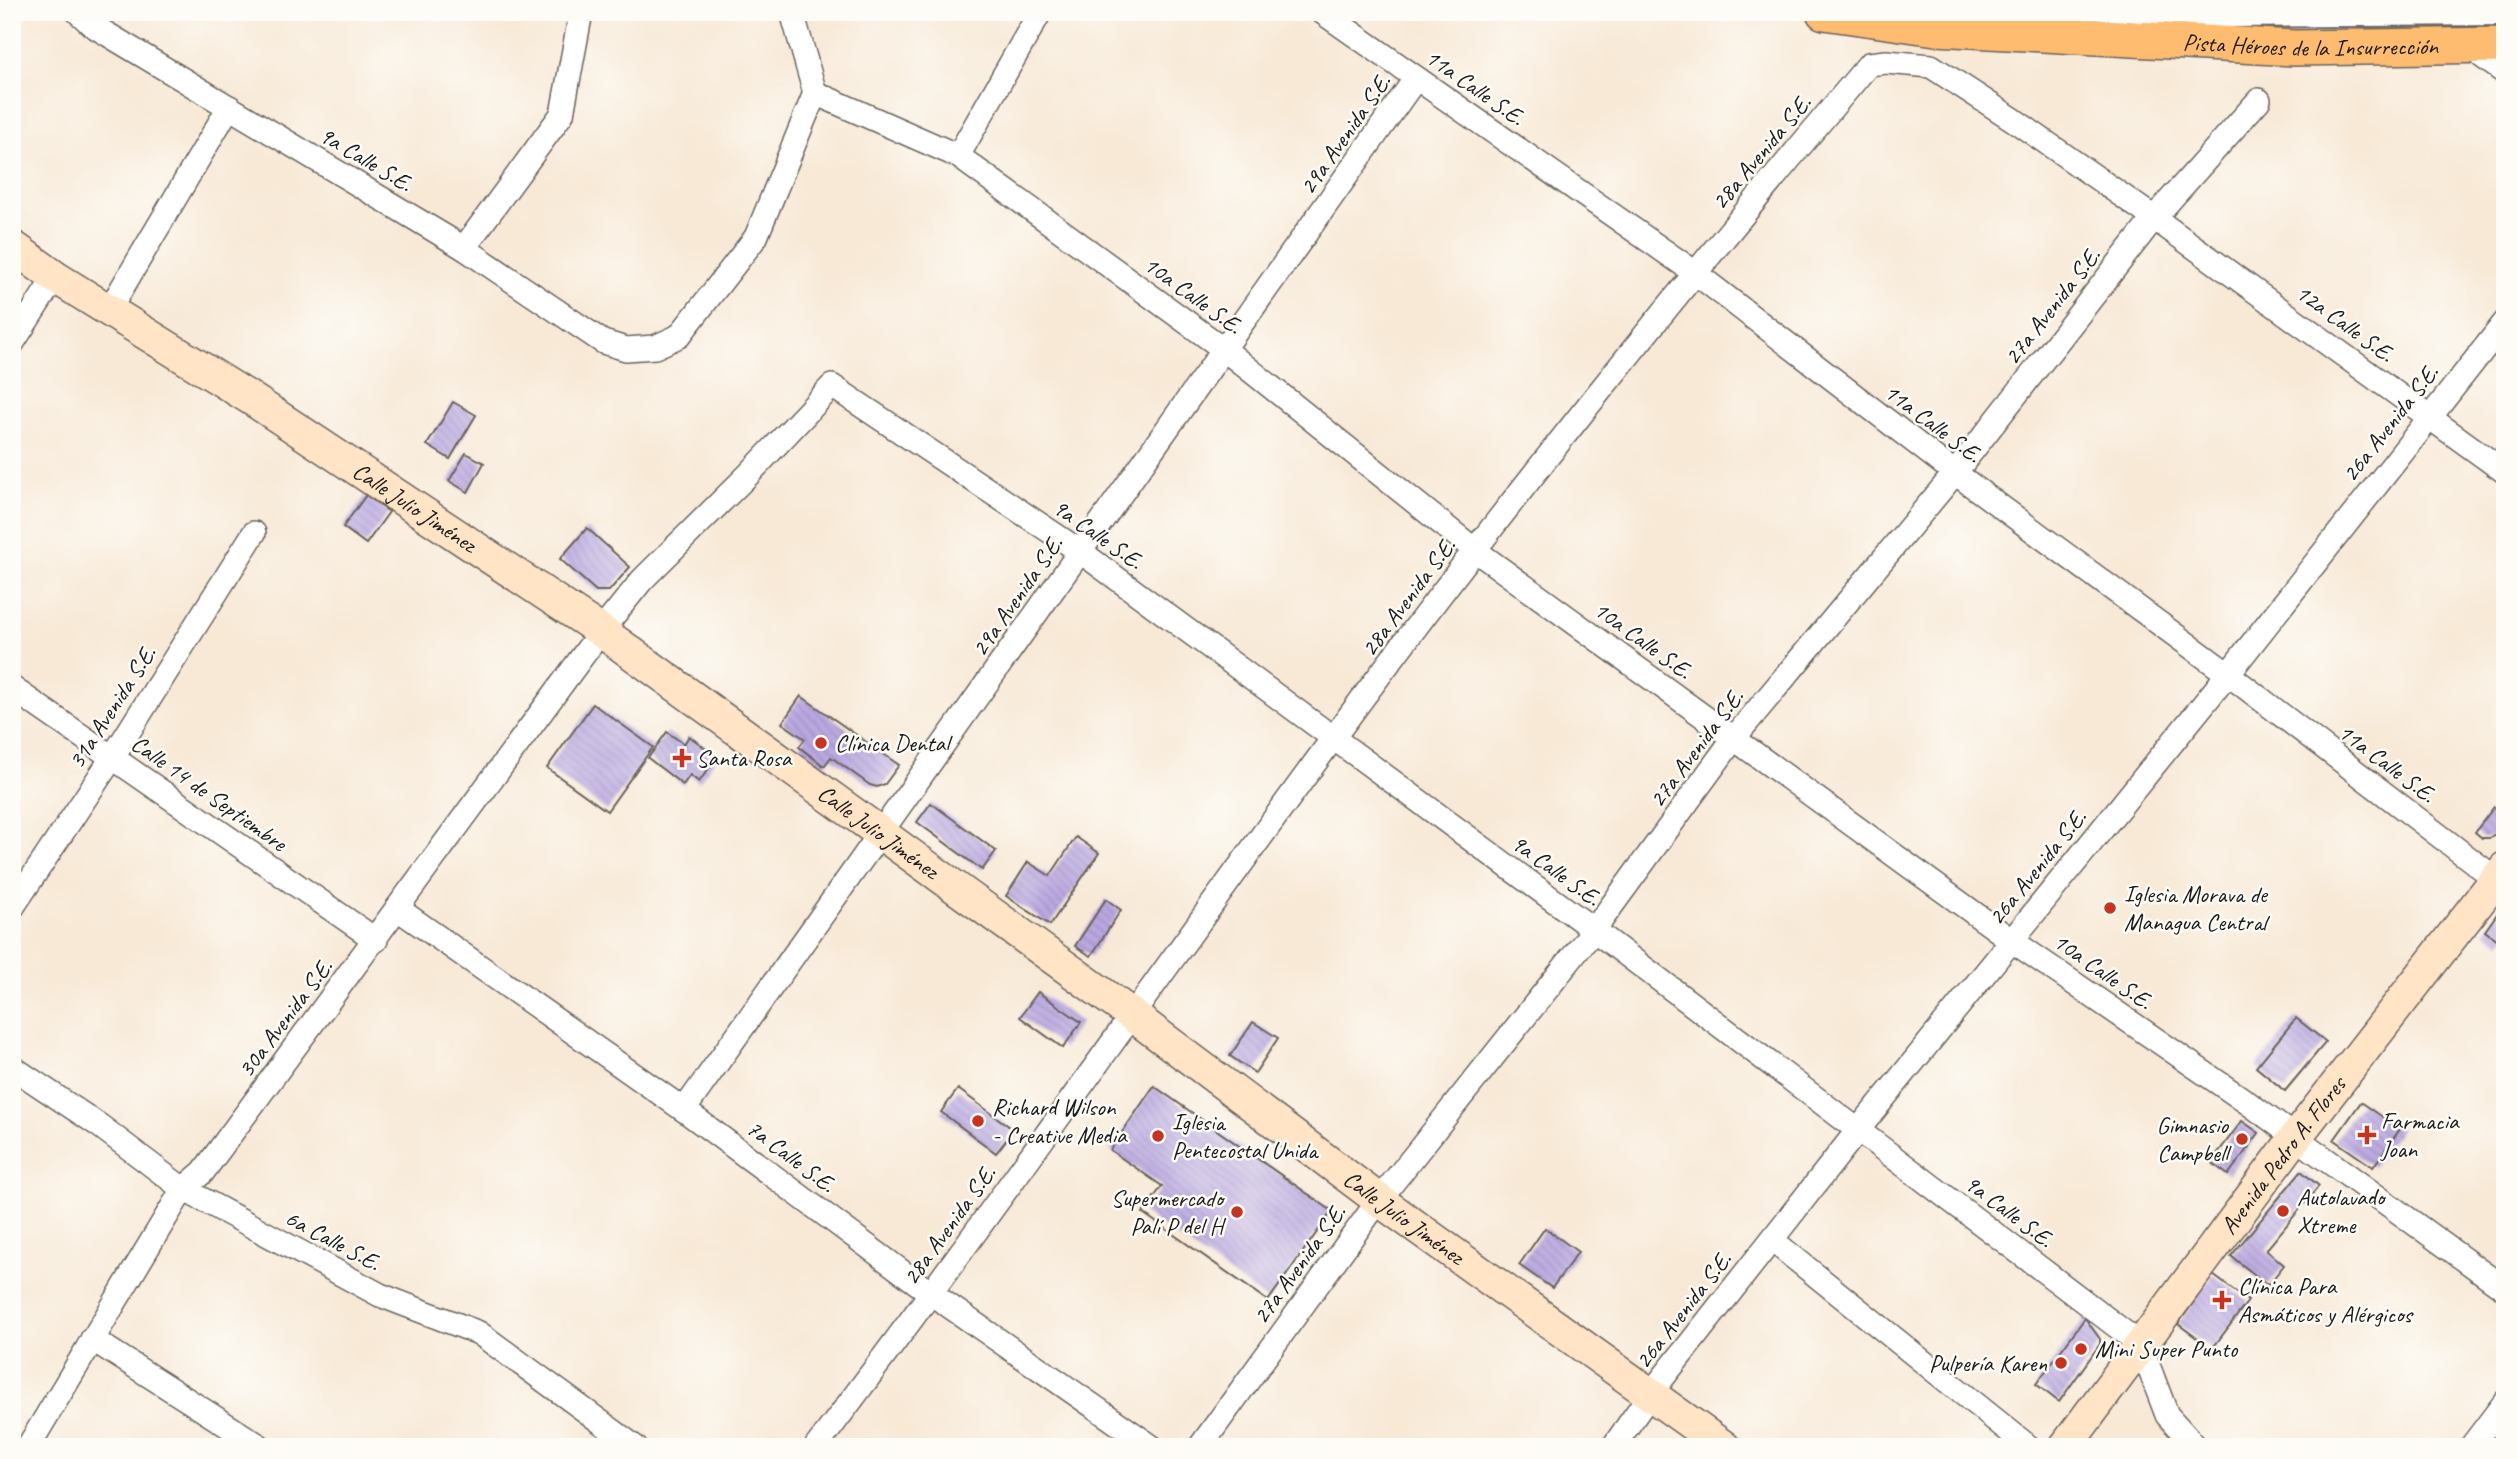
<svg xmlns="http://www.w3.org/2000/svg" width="2517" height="1459" font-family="Caveat,sans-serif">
  <defs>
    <pattern id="building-back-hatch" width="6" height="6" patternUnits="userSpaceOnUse" patternTransform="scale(1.75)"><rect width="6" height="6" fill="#baa8e1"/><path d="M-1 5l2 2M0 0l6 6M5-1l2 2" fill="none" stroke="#9f90c0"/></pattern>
  </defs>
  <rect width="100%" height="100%" fill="#fdfcf7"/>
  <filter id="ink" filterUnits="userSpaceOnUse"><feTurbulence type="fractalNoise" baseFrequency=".0143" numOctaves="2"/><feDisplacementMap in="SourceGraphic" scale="14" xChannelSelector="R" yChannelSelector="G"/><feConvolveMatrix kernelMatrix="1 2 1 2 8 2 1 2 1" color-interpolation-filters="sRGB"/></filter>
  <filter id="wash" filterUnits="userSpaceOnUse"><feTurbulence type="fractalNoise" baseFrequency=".00686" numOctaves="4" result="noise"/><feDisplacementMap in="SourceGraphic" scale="28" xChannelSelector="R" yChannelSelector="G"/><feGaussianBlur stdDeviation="1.57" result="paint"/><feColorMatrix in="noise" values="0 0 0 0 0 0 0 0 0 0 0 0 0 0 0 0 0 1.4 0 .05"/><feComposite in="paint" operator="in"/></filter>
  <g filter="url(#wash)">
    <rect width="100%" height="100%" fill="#f8e9d7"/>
    <g id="blocks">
      <!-- building -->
      <g fill="url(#building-back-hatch)">
        <polygon points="453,402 476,415 450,459 427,445"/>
        <polygon points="466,453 484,463 468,492 449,481"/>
        <polygon points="366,495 389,512 366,544 343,527"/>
        <polygon points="587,528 630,567 609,591 596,591 560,559"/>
        <polygon points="801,696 899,765 885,784 877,787 870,785 831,757 824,766 799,747 805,739 782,723"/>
        <polygon points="593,704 653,747 607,811 547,768"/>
        <polygon points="667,732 684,744 689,736 717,757 699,782 690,775 683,785 648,758"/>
        <polygon points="931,803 996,851 982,870 917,822"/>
        <polygon points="2494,807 2505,816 2505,821 2495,834 2489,838 2482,838 2475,832"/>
        <polygon points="1076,837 1099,853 1050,925 1006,896 1028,862 1050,876"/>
        <polygon points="1106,899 1121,910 1091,956 1075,946"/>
        <polygon points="2497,914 2505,920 2505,937 2501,943 2485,931"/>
        <polygon points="1038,992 1081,1022 1063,1048 1020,1017"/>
        <polygon points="2296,1018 2326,1042 2285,1091 2256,1067"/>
        <polygon points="1253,1022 1278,1038 1255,1073 1230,1056"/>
        <polygon points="1154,1086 1332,1211 1268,1301 1143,1213 1162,1186 1110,1150"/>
        <polygon points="958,1089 1014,1130 996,1153 941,1112"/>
        <polygon points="2361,1102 2400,1129 2373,1167 2334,1140"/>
        <polygon points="2242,1121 2259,1133 2228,1175 2211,1162"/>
        <polygon points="2301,1171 2319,1186 2266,1250 2284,1265 2268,1285 2231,1256"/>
        <polygon points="1545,1228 1578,1252 1552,1288 1519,1265"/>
        <polygon points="2213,1275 2248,1301 2212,1349 2178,1324"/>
        <polygon points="2085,1318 2100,1339 2100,1344 2059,1402 2036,1384"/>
      </g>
    </g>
  </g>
  <g filter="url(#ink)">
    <use href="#blocks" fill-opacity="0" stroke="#69645d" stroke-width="2"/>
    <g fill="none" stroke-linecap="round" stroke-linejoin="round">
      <!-- lane casing -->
      <g stroke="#69645d" stroke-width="14">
        <polyline id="lane" points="2053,12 2221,22 2505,20"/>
      </g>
      <!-- street casing -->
      <g stroke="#69645d" stroke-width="26">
        <g id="street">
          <polyline points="78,12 92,25 464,248 603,342 626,349 655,347 679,336 756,237 815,93"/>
          <polyline points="792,12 815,93"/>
          <polyline points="1322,12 1694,272 1955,473 2228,674 2505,886"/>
          <polyline points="2468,46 2505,73"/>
          <polyline points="815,93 958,156 1225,350 1476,551 2011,940 2248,1103 2505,1289"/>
          <polyline points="958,156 1040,12"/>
          <polyline points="464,248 562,114 581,12"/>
          <polyline points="109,310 229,107"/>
          <polyline points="12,344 55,277"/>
          <polyline points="12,688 376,940"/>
          <polyline points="12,908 112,758 254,533"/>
          <polyline points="398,909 684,1110 932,1294 1152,1447"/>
          <polyline points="12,1067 100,1126 183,1189 380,1295 479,1333 635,1447"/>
          <polyline points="684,1110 1416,78"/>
          <polyline points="1772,1240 2029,1447"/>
          <polyline points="92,1339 261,1447"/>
          <polyline points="28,1447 183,1189 203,1172 601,631 642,580 749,474 832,386 1081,552 1594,930 2140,1344 2167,1415 2196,1447"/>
          <path d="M816 1447C992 1215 1158 976 1331 741 1501 509 1683 285 1869 64L1886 62 1931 66 2014 120 2154 218 2505 472"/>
          <polyline points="1200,1447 1379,1200 1594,930 1734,738 1955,473 2154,218 2259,100"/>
          <polyline points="1613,1447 1651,1393 1858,1130 2228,674 2505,322"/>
          <polyline points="2471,1447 2505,1402"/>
        </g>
      </g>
      <!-- secondary casing -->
      <g stroke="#69645d" stroke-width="35">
        <g id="secondary">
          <path id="s1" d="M12 246 55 277 253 400 601 631 1132 1015 1379 1200 1724 1447"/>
          <path id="s2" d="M2065 1447 2295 1138 2505 868"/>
        </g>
      </g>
      <!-- primary casing -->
      <g stroke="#69645d" stroke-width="38">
        <g id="primary">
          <path id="s3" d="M1824 12 1936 28 2294 48 2505 45"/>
        </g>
      </g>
      <!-- lane -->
      <use href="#lane" stroke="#fff" stroke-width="10"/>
      <!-- street -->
      <use href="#street" stroke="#fff" stroke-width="23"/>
      <!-- secondary -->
      <use href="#secondary" stroke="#ffe4c6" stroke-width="32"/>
      <!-- primary -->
      <use href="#primary" stroke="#febc70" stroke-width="35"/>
    </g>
  </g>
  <!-- markers -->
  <g fill="#c8321e" stroke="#fdfcf7" stroke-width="2.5">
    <circle cx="821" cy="743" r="7"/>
    <path d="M678.5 747.5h7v7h7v7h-7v7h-7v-7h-7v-7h7z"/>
    <circle cx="2110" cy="908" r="7"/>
    <circle cx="978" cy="1121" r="7"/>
    <path d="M2363.5 1124.5h7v7h7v7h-7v7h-7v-7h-7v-7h7z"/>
    <circle cx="1158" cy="1136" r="7"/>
    <circle cx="2242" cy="1139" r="7"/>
    <circle cx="2283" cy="1211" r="7"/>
    <circle cx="1237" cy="1212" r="7"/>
    <path d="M2218.5 1289.5h7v7h7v7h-7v7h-7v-7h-7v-7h7z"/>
    <circle cx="2081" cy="1349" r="7"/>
    <circle cx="2061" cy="1363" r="7"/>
  </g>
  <g text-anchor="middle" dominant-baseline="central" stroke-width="5" stroke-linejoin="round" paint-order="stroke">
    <!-- street labels -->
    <g font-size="24" fill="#1c1c1c" stroke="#fdfcf7">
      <text stroke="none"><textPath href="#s3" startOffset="488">Pista Héroes de la Insurrección</textPath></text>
      <text transform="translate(1475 87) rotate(35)">11a Calle S.E.</text>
      <text transform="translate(1345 134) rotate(-55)">29a Avenida S.E.</text>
      <text transform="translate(1761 152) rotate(-50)">28a Avenida S.E.</text>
      <text transform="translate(366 159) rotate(31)">9a Calle S.E.</text>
      <text transform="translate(1193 295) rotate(36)">10a Calle S.E.</text>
      <text transform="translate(2052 306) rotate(-52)">27a Avenida S.E.</text>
      <text transform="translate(2345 323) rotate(36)">12a Calle S.E.</text>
      <text transform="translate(1933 423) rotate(37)">11a Calle S.E.</text>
      <text transform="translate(2390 423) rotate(-52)">26a Avenida S.E.</text>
      <text stroke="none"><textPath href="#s1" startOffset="480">Calle Julio Jiménez</textPath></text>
      <text transform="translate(1098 534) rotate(35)">9a Calle S.E.</text>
      <text transform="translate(1017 596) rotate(-55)">29a Avenida S.E.</text>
      <text transform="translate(1408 597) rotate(-53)">28a Avenida S.E.</text>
      <text transform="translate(1643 640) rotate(36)">10a Calle S.E.</text>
      <text transform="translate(112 707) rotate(-57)">31a Avenida S.E.</text>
      <text transform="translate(1696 748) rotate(-53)">27a Avenida S.E.</text>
      <text transform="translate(2387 763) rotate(37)">11a Calle S.E.</text>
      <text transform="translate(209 793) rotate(35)">Calle 14 de Septiembre</text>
      <text stroke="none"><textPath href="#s1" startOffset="1046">Calle Julio Jiménez</textPath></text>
      <text transform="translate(2037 867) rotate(-51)">26a Avenida S.E.</text>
      <text transform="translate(1556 870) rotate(36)">9a Calle S.E.</text>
      <text transform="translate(2103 971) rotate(35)">10a Calle S.E.</text>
      <text transform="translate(285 1018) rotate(-53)">30a Avenida S.E.</text>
      <text transform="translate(791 1156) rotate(37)">7a Calle S.E.</text>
      <text stroke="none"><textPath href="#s2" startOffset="364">Avenida Pedro A. Flores</textPath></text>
      <text transform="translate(2009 1211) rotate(37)">9a Calle S.E.</text>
      <text stroke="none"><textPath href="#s1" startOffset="1698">Calle Julio Jiménez</textPath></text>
      <text transform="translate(949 1225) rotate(-54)">28a Avenida S.E.</text>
      <text transform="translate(333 1240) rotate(28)">6a Calle S.E.</text>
      <text transform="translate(1299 1264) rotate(-54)">27a Avenida S.E.</text>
      <text transform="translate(1683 1310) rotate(-52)">26a Avenida S.E.</text>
    </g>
    <!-- poi labels -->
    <g font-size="24" fill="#1c1c1c" stroke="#fdfcf7" text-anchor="start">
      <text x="835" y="743">Clínica Dental</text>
      <text x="696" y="758">Santa Rosa</text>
      <text x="2124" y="894">Iglesia Morava de<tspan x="2124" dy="28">Managua Central</tspan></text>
      <text x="992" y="1107">Richard Wilson<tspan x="992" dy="28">- Creative Media</tspan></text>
      <text x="2381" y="1121">Farmacia<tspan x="2381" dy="28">Joan</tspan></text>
      <text x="1172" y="1122">Iglesia<tspan x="1172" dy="28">Pentecostal Unida</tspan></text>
      <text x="2228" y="1125" text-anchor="end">Gimnasio<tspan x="2228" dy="28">Campbell</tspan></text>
      <text x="2297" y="1197">Autolavado<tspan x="2297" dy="28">Xtreme</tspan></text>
      <text x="1223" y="1198" text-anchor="end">Supermercado<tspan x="1223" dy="28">Palí P del H</tspan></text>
      <text x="2238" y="1286">Clínica Para<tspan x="2238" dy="28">Asmáticos y Alérgicos</tspan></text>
      <text x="2095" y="1349">Mini Super Punto</text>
      <text x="2047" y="1363" text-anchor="end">Pulpería Karen</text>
    </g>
  </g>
  <!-- margin -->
  <rect width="2517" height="1459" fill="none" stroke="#fdfcf7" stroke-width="42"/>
</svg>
